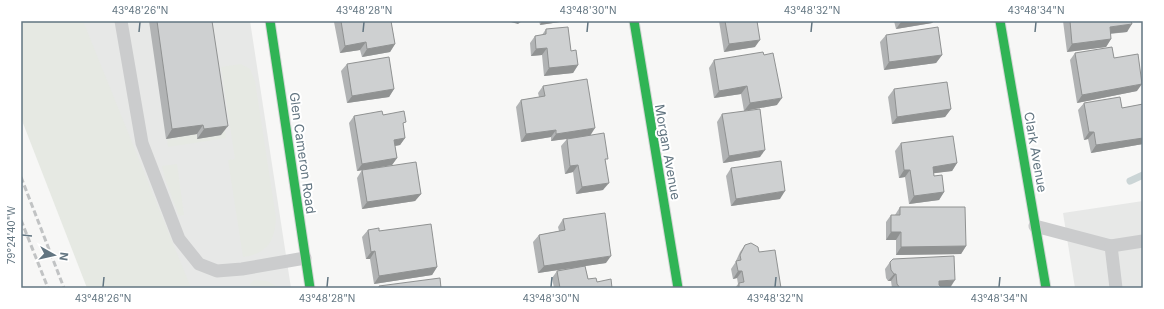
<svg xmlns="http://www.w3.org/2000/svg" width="1164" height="309" font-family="Inter,sans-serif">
  <rect width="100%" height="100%" fill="#f7f7f6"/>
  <!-- built -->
  <g fill="#e7e8e7">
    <polygon points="24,21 250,21 291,288 111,288"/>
    <polygon points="1143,201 1143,288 1075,288 1063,213"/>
  </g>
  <!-- green -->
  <g fill="#e6e9e3">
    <polygon points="21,21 83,21 191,288 87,288 21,118"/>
    <path d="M241 64 250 69 255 81 276 218C275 241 267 254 243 257L228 160 235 159 221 67Z"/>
    <polygon points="219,95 226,138 168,147 167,139 197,134"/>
    <polygon points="177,164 184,215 179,216 165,179 162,166"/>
    <polygon points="254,280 267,281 280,288 251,288 250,284"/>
  </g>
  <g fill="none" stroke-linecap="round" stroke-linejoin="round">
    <!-- stream -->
    <polyline stroke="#cbd5d6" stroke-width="7" points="1130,181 1143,175"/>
    <!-- fast casing -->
    <g stroke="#d4d5d5" stroke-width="11">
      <g id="fast">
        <polyline points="270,21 310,288"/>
        <polyline points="634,21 678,288"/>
        <polyline points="1000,21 1046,288"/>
      </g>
    </g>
    <!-- lane -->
    <g stroke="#cbcccd" stroke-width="13">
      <polyline points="121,21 142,143 179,239 199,264 217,271 242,269 305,258"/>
      <polyline points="1035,226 1111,246 1116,288"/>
      <polyline points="1111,246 1143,241"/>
    </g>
    <!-- fast -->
    <use href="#fast" stroke="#30b455" stroke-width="9"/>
    <!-- rail -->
    <g stroke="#c1c3c4" stroke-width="3" stroke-dasharray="6 3" stroke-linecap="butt">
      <polyline points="21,177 64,288"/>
      <polyline points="21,220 48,288"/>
    </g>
  </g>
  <!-- wall -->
  <g fill="#b1b3b4">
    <polygon points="149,21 212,21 221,135 197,139 197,134 166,139"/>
    <polygon points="335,21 391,21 395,44 390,52 362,57 360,50 340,53 334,22"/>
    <polygon points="539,21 566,21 540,25"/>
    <polygon points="719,21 757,21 755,47 724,52"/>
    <polygon points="894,21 934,21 932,23 896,29"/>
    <polygon points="1063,21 1131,21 1127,32 1110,34 1111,39 1106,47 1067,52"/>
    <polygon points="546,29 571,51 578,65 573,73 544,76 542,55 531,56 530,43 535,36 542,35"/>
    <polygon points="886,35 942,55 936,63 884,70 880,42"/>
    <polygon points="1075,53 1114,58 1137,91 1077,103 1070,60"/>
    <polygon points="714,60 777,105 744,111 741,94 714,98 709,68"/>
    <polygon points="347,64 394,89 389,97 347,103 341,71"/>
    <polygon points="543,86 590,136 606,162 603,190 576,194 573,172 565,174 561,146 567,139 586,136 551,141 551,137 521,142 516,107 521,100 539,97 538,93"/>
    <polygon points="894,89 951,109 945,117 892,124 888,97"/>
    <polygon points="1084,103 1122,108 1143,104 1143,144 1091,153 1088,139 1084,140 1078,110"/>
    <polygon points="722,114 760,157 723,163 717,122"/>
    <polygon points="383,115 403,126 405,138 400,145 395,146 397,158 392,165 365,170 421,194 415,201 362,209 357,178 362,170 357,171 349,123 354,116"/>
    <polygon points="901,143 957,163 952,171 934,173 934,176 944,192 939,200 909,204 905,177 899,178 895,151"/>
    <polygon points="731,168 780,199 731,206 726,176"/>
    <polygon points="900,207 966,246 961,254 896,255 896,240 886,240 886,222 891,215 895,215"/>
    <polygon points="563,219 606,263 585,266 588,279 612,288 554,288 552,278 557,271 571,268 538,273 533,242 539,235 559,231 558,227"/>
    <polygon points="368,230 379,231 437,267 432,275 374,284 370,259 366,259 362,237"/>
    <polygon points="745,245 759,252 781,288 735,288 738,284 737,278 733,279 731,269 735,263 740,252"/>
    <polygon points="890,262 950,288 892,288 891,281 888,281 886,278 885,269"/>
  </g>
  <!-- shaded-wall -->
  <g fill="#909292">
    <polygon points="511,21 522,21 518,24 511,22"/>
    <polygon points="542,21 566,21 540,25"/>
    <polygon points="905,21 934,21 932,23 896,29 901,22"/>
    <polygon points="1132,24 1127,32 1104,34 1110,27"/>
    <polygon points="1111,39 1106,47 1067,52 1072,44"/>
    <polygon points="760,40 755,47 724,52 729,44"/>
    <polygon points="366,42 360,50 340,53 345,46"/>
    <polygon points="395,44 390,52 362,57 367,49"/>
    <polygon points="547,48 542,55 531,56 536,49"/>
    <polygon points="942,55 936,63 884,70 889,62"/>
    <polygon points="578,65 573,73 544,76 549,68"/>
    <polygon points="1142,84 1137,91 1077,103 1082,95"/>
    <polygon points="747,86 741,94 714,98 719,91"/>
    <polygon points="394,89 389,97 347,103 352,96"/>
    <polygon points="782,98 777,105 744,111 750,103"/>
    <polygon points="951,109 945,117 892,124 897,117"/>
    <polygon points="203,125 197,134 166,139 172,129"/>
    <polygon points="228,126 221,135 197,139 204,129"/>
    <polygon points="595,128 590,136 551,141 556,134"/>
    <polygon points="556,130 551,137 521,142 526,134"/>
    <polygon points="1089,132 1094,132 1088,139 1084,140"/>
    <polygon points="405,138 400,145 389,147 394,140"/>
    <polygon points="1143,138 1143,144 1091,153 1096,145"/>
    <polygon points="765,150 760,157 723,163 729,156"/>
    <polygon points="397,158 392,165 357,171 362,164"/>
    <polygon points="957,163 952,171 928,174 933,167"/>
    <polygon points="578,165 573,172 565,174 570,166"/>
    <polygon points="904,170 910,170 905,177 899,178"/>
    <polygon points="609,183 603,190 576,194 582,187"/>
    <polygon points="785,191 780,199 731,206 736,199"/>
    <polygon points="944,192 939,200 909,204 914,196"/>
    <polygon points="421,194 415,201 362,209 367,202"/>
    <polygon points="891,232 901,232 896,240 886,240"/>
    <polygon points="966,246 961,254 896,255 901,247"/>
    <polygon points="375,251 370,259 366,259 371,252"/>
    <polygon points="611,256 606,263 538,273 544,266"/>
    <polygon points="437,267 432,275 374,284 379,276"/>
    <polygon points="738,271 742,271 737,278 733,279"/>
    <polygon points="894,274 896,274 891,281 888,281"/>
    <polygon points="955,280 950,288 934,288 939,281"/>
  </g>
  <!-- building -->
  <g fill="#ced0d1" stroke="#909292">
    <polygon points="157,21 212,21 228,126 204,129 203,125 172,129"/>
    <polygon points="341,21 391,21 395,44 367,49 366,42 345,46"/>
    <polygon points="725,21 757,21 760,40 729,44"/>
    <polygon points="1070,21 1131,21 1132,24 1110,27 1111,39 1072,44"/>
    <polygon points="568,27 571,51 576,50 578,65 549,68 547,48 536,49 535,36 546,34 546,29"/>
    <polygon points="938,27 942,55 889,62 886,35"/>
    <polygon points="1112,47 1114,58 1138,54 1142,84 1082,95 1075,53"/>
    <polygon points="763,52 764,55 773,53 782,98 750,103 747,86 719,91 714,60"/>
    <polygon points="389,57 394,89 352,96 347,64"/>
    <polygon points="587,79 595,128 556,134 556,130 526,134 521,100 545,96 543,86"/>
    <polygon points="947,82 951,109 897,117 894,89"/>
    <polygon points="1120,97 1122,108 1143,104 1143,138 1096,145 1094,132 1089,132 1084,103"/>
    <polygon points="760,109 765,150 729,156 722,114"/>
    <polygon points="382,111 383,115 404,111 406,122 403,123 405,138 394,140 397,158 362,164 354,116"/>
    <polygon points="604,133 608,159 605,159 609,183 582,187 578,165 570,166 567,139"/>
    <polygon points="953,136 957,163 933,167 934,176 942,175 944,192 914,196 910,170 904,170 901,143"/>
    <polygon points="781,161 785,191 736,199 731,168"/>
    <polygon points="416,162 421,194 367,202 362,170"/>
    <polygon points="900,207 965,207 966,246 901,247 901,232 891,232 891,215 900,215"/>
    <polygon points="605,213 611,256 544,266 539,235 565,230 563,219"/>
    <polygon points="431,224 437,267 379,276 375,251 371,252 368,230 379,228 379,231"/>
    <polygon points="751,243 758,247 759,252 775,250 781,288 739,288 739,283 744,282 742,271 738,271 736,261 741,260 740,255 745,245"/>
    <polygon points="954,256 955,280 939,281 939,285 942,288 900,288 897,284 896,274 894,274 891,270 890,262 893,259"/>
    <polygon points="585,266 588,279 596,278 597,282 611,279 612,288 560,288 557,271"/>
    <polygon points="440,278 441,288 379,288 379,286"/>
  </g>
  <!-- ticks -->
  <path fill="none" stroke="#627581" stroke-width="1.5" d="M139 32 140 22M363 32 364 22M587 32 588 22M811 32 812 22M1035 32 1036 22M22 235 32 236M103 287 104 277M327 287 328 277M551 287 552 277M775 287 776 277M999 287 1000 277"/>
  <g text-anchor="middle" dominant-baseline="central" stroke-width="4" stroke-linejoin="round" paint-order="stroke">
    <!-- street labels -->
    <g font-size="13" fill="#627581" stroke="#fff">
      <text transform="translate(668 152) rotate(80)">Morgan Avenue</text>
      <text transform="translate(1036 152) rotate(80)">Clark Avenue</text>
      <text transform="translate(303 153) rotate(82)">Glen Cameron Road</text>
    </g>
  </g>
  <!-- border -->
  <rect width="1164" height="309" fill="none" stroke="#ffffff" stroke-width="44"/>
  <!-- north arrow -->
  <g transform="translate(54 255) rotate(98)" stroke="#ffffff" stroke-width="3" paint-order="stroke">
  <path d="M0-3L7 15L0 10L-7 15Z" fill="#627581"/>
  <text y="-6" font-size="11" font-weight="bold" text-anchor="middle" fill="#627581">N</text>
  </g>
  <rect x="22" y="22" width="1120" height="265" fill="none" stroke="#627581" stroke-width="1.5"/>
  <g font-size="10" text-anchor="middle" fill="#627581">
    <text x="140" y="14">43°48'26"N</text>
    <text x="364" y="14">43°48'28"N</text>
    <text x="588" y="14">43°48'30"N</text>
    <text x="812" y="14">43°48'32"N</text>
    <text x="1036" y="14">43°48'34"N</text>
    <text transform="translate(11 235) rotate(-90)" y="4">79°24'40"W</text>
    <text x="103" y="302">43°48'26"N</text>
    <text x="327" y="302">43°48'28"N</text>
    <text x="551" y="302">43°48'30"N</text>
    <text x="775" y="302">43°48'32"N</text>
    <text x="999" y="302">43°48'34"N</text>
  </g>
</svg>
